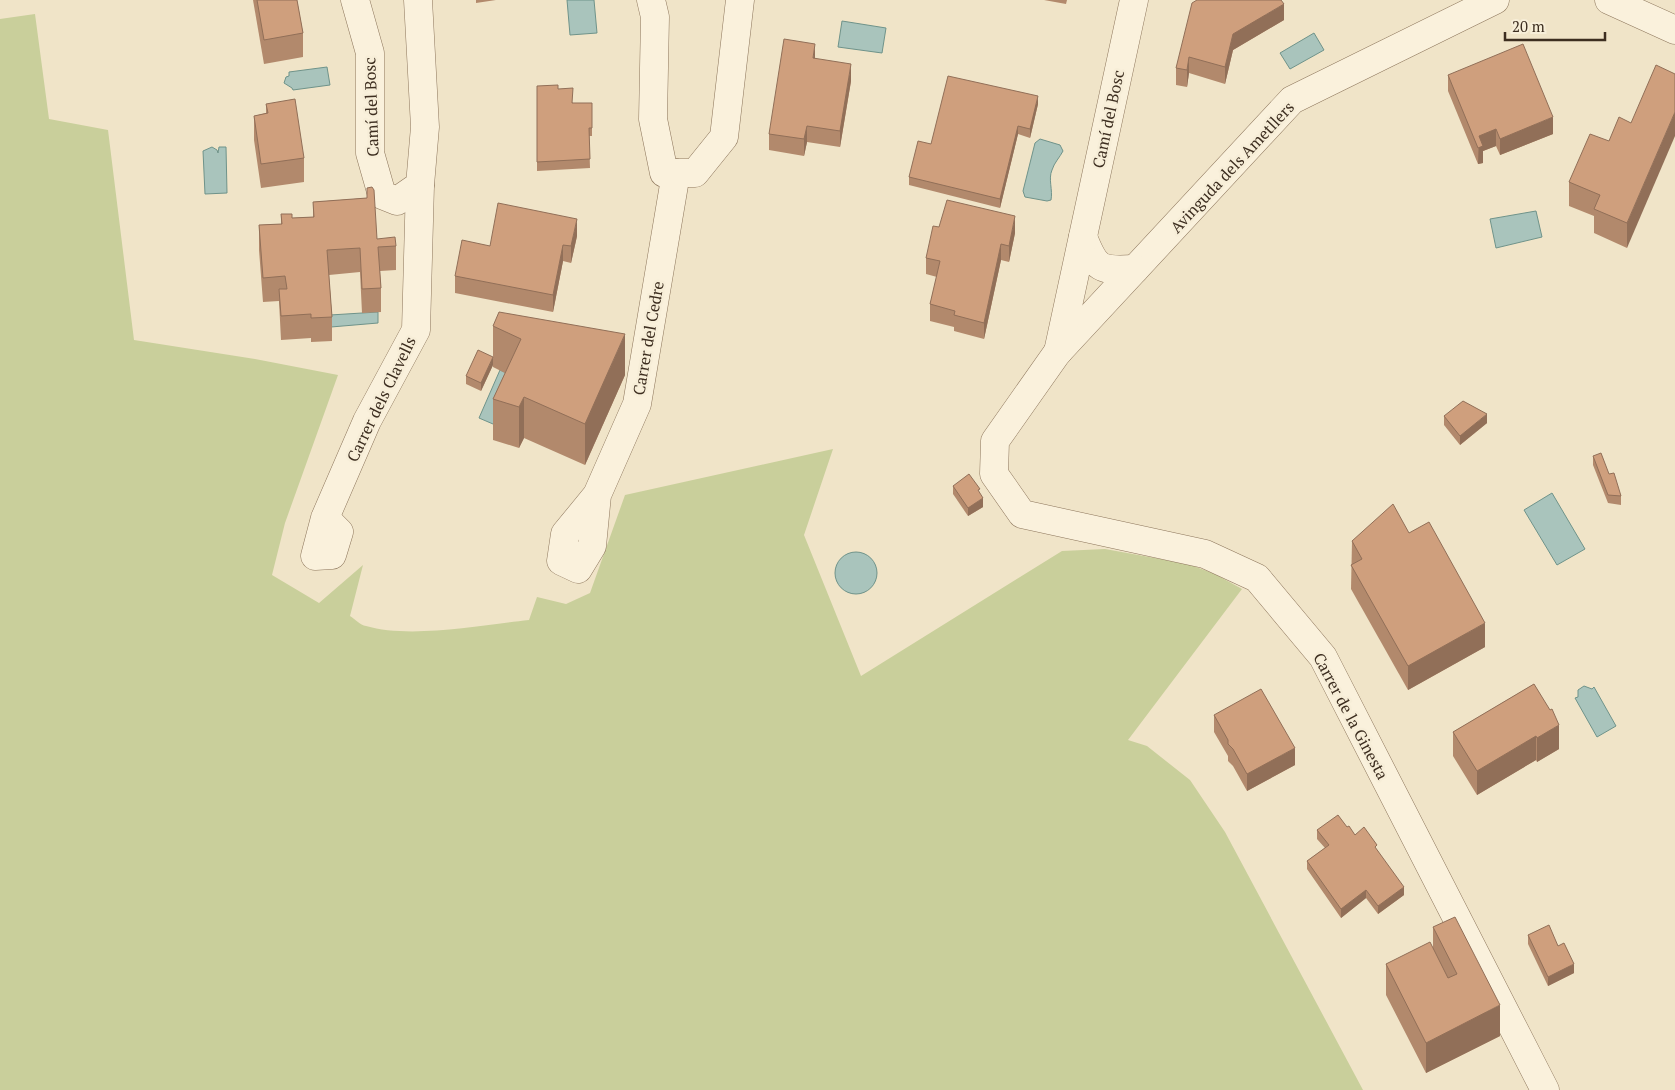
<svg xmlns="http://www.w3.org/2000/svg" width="1675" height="1090" font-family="'PT Serif',serif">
  <rect width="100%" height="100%" fill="#f0e4c8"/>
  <!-- green -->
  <path fill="#c9cf9b" d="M35 14 49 119 108 130 134 340 255 359 338 375 285 523 272 575 319 603 363 565 350 616C355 619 360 625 366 626 410 639 483 625 529 620L537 597 566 604 590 593 625 495 833 449 804 535 861 676 1062 551 1105 549 1188 564 1215 574 1242 589 1128 740 1147 746 1190 780 1225 832 1363 1090H0V19Z"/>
  <!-- water -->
  <g fill="#a9c4bc" stroke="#6f938a">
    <polygon points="567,0 594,0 597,33 570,35"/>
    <polygon points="842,21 886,28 882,53 838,47"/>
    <polygon points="1314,33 1324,50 1290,69 1280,53"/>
    <polygon points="327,67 330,85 293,90 292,88 284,83 286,77 289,76 289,72"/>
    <path d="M1040 139 1060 145 1063 151C1060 157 1054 163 1052 170 1048 179 1053 190 1051 200L1047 201 1025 197 1023 191 1035 143Z"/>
    <polygon points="212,147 217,150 218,153 219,147 226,147 227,193 205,194 203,151"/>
    <polygon points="1536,211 1542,237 1496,248 1490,219"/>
    <polygon points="378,312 378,323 331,327 330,315"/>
    <polygon points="500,370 521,380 500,427 479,418"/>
    <polygon points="1552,493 1585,549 1557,565 1524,510"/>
    <circle cx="856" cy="573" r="21"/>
    <polygon points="1584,686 1592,689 1594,687 1616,726 1597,737 1575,698 1578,697 1578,690"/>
  </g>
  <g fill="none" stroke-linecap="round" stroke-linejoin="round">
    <!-- street casing -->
    <g stroke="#8d765c" stroke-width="29">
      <g id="street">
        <polyline points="355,0 370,53 370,153 382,195 397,201 420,185 425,127 418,0"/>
        <polyline points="651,0 655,17 653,119 664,173 695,173 724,137 740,0"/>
        <polyline points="1495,0 1292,100 1057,353 995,441 994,474 1022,514 1205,554 1257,578 1323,657 1545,1090"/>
        <polyline points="1609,0 1675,30"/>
        <path d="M1083 237C1096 270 1100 271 1135 269"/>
        <polyline points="1058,352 1134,0"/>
        <polyline points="597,495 592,546 578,569 561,561 565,534 597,495 637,404 676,173"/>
        <polyline points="325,518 339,532 332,555 315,556 325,518 367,421 416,330 420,185"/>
      </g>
    </g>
    <!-- street -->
    <use href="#street" stroke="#faf1dc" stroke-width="28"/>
  </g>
  <!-- wall -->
  <g fill="#b2896c">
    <polygon points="253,0 297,0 303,33 303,57 264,64"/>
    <polygon points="476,0 496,0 476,3"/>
    <polygon points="1044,0 1067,0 1066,4"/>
    <polygon points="1197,0 1284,20 1233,50 1225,84 1189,73 1187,87 1176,85 1176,68"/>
    <polygon points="815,58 851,81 840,147 807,142 804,156 769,150 769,134"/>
    <polygon points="1448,75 1553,134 1500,155 1496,146 1483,151 1483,163 1478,164 1448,91"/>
    <polygon points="537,86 558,89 573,103 592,103 592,136 589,136 590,168 537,171"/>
    <polygon points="266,104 304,158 304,182 261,188 254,140 254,116 266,113"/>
    <polygon points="1038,104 1030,138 1018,134 1000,208 909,185 909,177 931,144"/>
    <polygon points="1631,123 1627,248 1594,233 1594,216 1569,206 1569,182 1609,141"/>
    <polygon points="367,188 377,239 396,246 396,270 380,271 381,288 381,312 362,313 360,272 329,275 332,317 332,341 311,342 311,338 281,340 279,301 263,302 259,250 259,225 281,224 281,214 292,218 313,217 313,202 367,198"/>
    <polygon points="939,227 1015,233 1009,262 1001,260 984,339 954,331 954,327 930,321 930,304 937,277 926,274 926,258"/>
    <polygon points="577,236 571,263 563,261 553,312 455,293 455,276 490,246"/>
    <polygon points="493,326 625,375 585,465 524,438 519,448 493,440 493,399 505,373 493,367"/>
    <polygon points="493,365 481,391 466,384 466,376"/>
    <polygon points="1444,416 1487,423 1460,445 1444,425"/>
    <polygon points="1593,456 1621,496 1621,505 1608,503 1593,465"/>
    <polygon points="953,486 983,507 968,516 953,494"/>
    <polygon points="1352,541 1485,647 1408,690 1351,589"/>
    <polygon points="1534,684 1559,749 1537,762 1536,760 1477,795 1453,756 1453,732"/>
    <polygon points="1214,715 1295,765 1247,791 1233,766 1228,761 1228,756 1214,732"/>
    <polygon points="1347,827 1355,835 1377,850 1404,895 1378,914 1366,898 1341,918 1307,869 1307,861 1325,848 1317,839 1317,830"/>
    <polygon points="1433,927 1500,1036 1426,1073 1386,995 1386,964 1433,948"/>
    <polygon points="1528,935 1558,946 1574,973 1548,986 1528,944"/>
  </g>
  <!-- shaded-wall -->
  <g fill="#916f58">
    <polygon points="1284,4 1284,20 1233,50 1225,84 1225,67 1233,34"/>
    <polygon points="815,44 815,61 813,58"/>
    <polygon points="1189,57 1189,73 1187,87 1187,70"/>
    <polygon points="851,64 851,81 840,147 840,131"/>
    <polygon points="1038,96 1038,104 1030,138 1030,129"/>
    <polygon points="1675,112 1675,136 1627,248 1627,223"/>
    <polygon points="1553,117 1553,134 1500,155 1500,139"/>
    <polygon points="807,126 807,142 804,156 804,139"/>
    <polygon points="1018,126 1018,134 1000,208 1000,199"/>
    <polygon points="1496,129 1496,146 1483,151 1483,163 1478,164 1479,136"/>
    <polygon points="1015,216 1015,233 1009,262 1009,246"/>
    <polygon points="577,219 577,236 571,263 571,246"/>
    <polygon points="1001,244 1001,260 984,339 984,323"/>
    <polygon points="563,245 563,261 553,312 553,295"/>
    <polygon points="625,334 625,375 585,465 585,424"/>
    <polygon points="493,357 493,365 481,391 481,383"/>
    <polygon points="524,397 524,438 519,448 519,407"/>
    <polygon points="1487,414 1487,423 1460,445 1460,436"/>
    <polygon points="983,498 983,507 968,516 968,508"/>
    <polygon points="1485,623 1485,647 1408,690 1408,666"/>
    <polygon points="1559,725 1559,749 1537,762 1537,738"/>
    <polygon points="1536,736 1536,760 1477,795 1477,771"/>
    <polygon points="1295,748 1295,765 1247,791 1247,774"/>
    <polygon points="1404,887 1404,895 1378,914 1378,906"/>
    <polygon points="1366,890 1366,898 1341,918 1341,909"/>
    <polygon points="1574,964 1574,973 1548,986 1548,977"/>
    <polygon points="1500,1005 1500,1036 1426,1073 1426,1043"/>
  </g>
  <!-- building -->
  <g fill="#cf9f7d" stroke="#916f58">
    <polygon points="257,0 297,0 303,33 264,40"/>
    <polygon points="1197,0 1281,0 1284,4 1233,34 1225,67 1189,57 1187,70 1176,68 1192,3"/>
    <polygon points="784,39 815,44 813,58 851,64 840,131 807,126 804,139 769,134"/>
    <polygon points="1523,44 1553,117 1500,139 1496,129 1479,136 1483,146 1478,148 1448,75"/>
    <polygon points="1656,65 1675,74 1675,112 1627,223 1594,209 1600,195 1569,182 1590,134 1609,141 1619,117 1631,123"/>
    <polygon points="948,76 1038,96 1030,129 1018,126 1000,199 909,177 918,141 931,144"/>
    <polygon points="558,85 558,89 573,88 572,103 592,103 592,128 589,128 590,159 537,162 537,86"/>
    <polygon points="295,99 304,158 261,164 254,116 268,113 266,104"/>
    <polygon points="372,187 374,190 377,239 395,237 396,246 378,247 381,288 362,289 360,248 327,250 332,317 311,318 311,314 281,316 279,289 287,289 285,276 263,278 259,225 282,224 281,214 292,214 292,218 314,217 313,202 367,198 367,188"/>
    <polygon points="947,200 1015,216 1009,246 1001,244 984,323 954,315 955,311 930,304 940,261 926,258 933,226 939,227"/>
    <polygon points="498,203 577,219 571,246 563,245 553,295 455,276 462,240 490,246"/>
    <polygon points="499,312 625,334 585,424 524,397 519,407 493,399 521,339 493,326"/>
    <polygon points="478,350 493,357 481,383 466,376"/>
    <polygon points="1463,401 1487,414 1460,436 1444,416"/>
    <polygon points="1601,453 1609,474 1614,473 1621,496 1608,495 1593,456"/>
    <polygon points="969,474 980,489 978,490 983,498 968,508 953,486"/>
    <polygon points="1393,504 1409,533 1429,522 1485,623 1408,666 1351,565 1362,559 1352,541"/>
    <polygon points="1534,684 1550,710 1552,709 1559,725 1537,738 1536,736 1477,771 1453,732"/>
    <polygon points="1261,689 1295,748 1247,774 1233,749 1228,744 1228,740 1214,715"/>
    <polygon points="1338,815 1347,827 1349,826 1355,835 1364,827 1377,845 1375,847 1404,887 1378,906 1366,890 1341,909 1307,861 1329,845 1317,830"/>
    <polygon points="1455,917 1500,1005 1426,1043 1386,964 1430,942 1448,978 1457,974 1433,927"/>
    <polygon points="1549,925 1558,946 1564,943 1574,964 1548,977 1528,935"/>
  </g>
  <g text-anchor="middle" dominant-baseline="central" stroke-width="5" stroke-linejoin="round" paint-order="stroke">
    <!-- street labels -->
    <g font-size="16" fill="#3d2e20" stroke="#f7eed8">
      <text transform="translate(371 107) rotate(-92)">Camí del Bosc</text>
      <text transform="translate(1108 119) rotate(-78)">Camí del Bosc</text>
      <text transform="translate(1232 167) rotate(-47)">Avinguda dels Ametllers</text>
      <text transform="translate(648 338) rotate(-80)">Carrer del Cedre</text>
      <text transform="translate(381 399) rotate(-64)">Carrer dels Clavells</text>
      <text transform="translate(1351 716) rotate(62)">Carrer de la Ginesta</text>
    </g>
  </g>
  <!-- scale -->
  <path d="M1505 32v8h100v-8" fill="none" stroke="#3d2e20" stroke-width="2.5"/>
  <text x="1512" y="32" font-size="15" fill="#3d2e20" stroke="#f7eed8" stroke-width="4" paint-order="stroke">20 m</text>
</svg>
